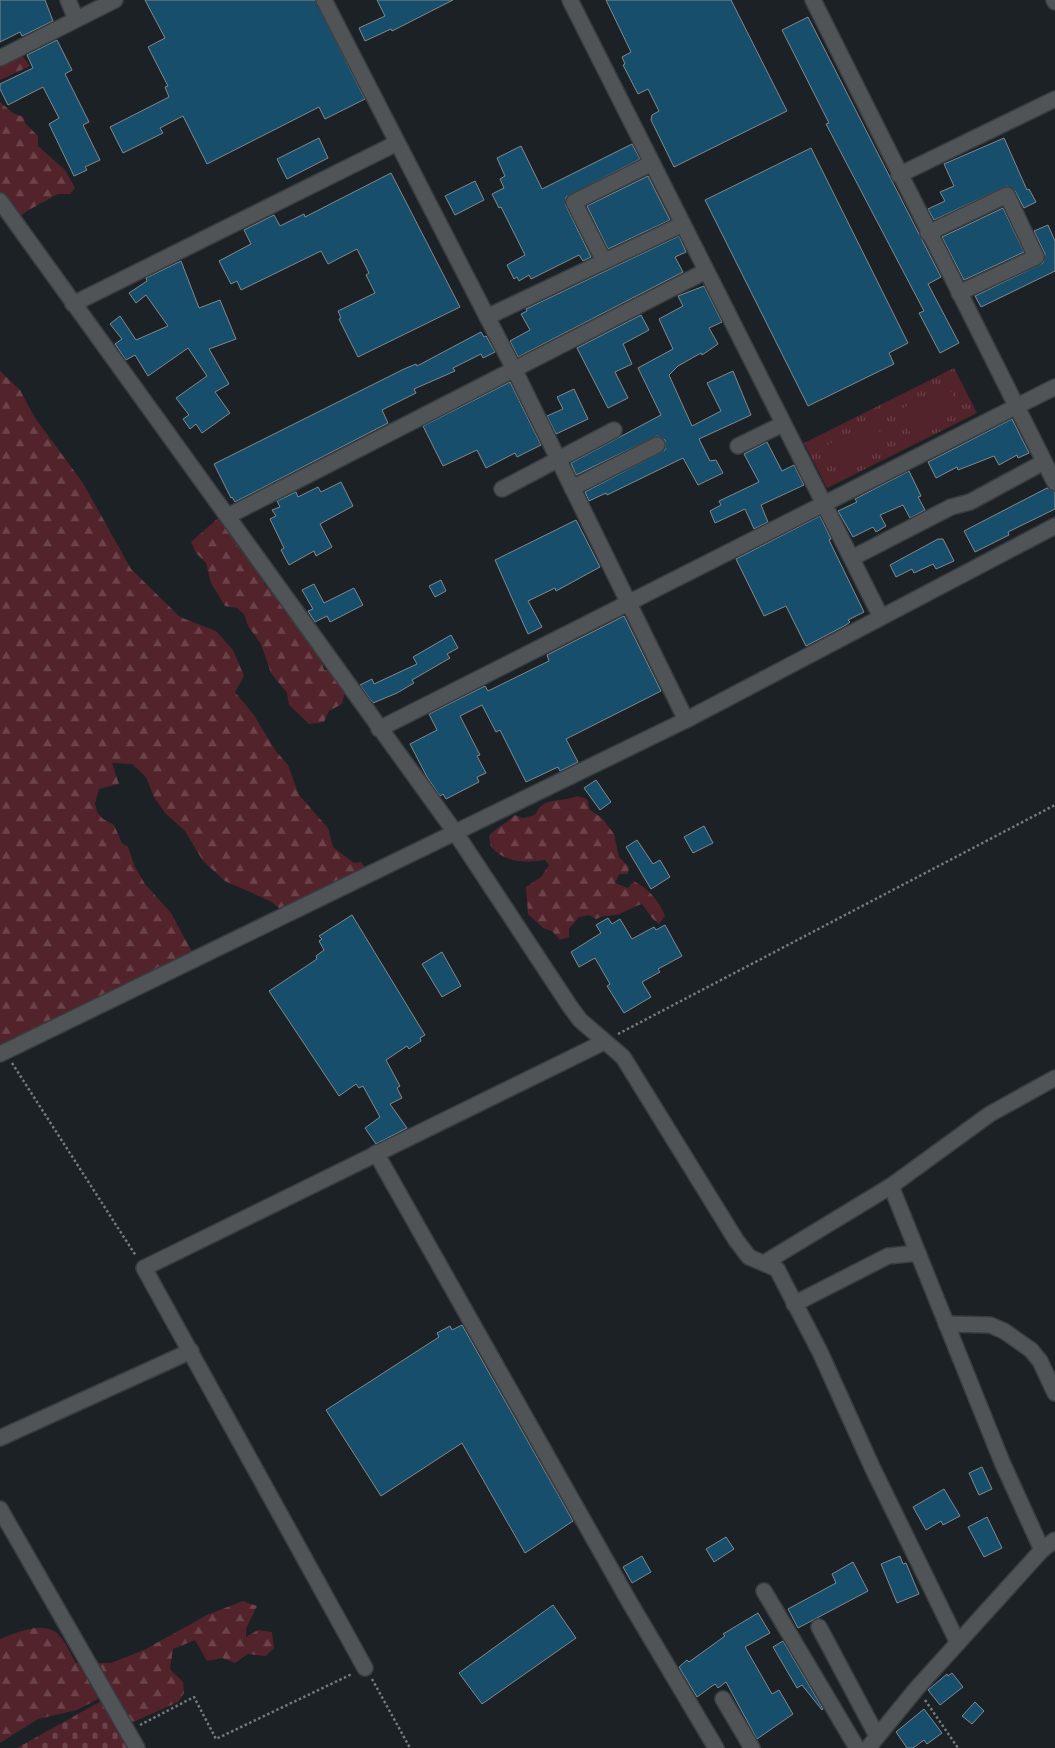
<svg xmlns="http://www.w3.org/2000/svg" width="1055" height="1748" font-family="'Asap Condensed',sans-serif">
  <defs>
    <pattern id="forest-firs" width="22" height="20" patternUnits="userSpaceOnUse" patternTransform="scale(1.25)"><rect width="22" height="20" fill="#53232b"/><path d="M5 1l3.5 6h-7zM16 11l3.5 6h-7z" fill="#6c434a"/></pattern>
    <pattern id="cemetery-stones" width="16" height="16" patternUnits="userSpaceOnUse" patternTransform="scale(1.25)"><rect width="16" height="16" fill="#53232b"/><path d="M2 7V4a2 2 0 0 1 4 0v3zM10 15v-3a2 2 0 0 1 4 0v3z" fill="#6c434a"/></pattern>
    <pattern id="park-tufts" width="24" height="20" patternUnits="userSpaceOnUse" patternTransform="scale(1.25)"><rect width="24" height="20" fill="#53232b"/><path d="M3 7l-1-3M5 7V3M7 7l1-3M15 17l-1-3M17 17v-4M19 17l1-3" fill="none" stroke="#6c434a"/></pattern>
  </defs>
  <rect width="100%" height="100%" fill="#1b2125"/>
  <!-- forest -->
  <g fill="url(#forest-firs)">
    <polygon points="21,54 30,66 0,80 0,64"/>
    <polygon points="0,102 13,113 23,117 25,123 38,136 38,146 65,170 75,188 70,194 58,194 27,211 18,218 0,208"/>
    <polygon points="0,371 20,390 35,418 83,483 131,569 180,617 216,631 233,650 244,676 235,692 254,715 275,750 288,765 299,795 328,828 333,847 354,863 361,862 367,870 283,911 270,901 225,881 203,861 185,831 165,813 154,797 146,777 132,764 112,763 119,784 99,789 95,803 97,812 103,819 114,825 122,843 128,847 135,867 145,884 171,913 192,952 186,959 0,1044"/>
    <path d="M217 519H223L239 547 247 552 264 573V584C278 597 292 606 297 626 312 637 320 653 324 670L332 671 346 689 342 704 329 711 324 722 309 724 289 705 287 693 271 673 261 644 248 626 244 614 237 608 225 606 211 583 206 563 196 553 191 542Z"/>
    <path d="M577 796 587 799 590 810 602 818 614 834 619 857 629 867 628 874H619L615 883 628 888 634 881C649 890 659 900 665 916L659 924 652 918 642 904C634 906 622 914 616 915 607 916 604 915 596 919L589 915 579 917 569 929V937L560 940 552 931 543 928 528 914 526 887 541 877 549 865 545 860C524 863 506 863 491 847L489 836C497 826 506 824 515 815L523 818 535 815C543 796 561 803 577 796Z"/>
    <path d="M243 1601 257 1606 246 1629V1637L258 1630 272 1632 274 1648 266 1656 248 1654 235 1663 222 1658 207 1661 195 1640 173 1649 170 1669 183 1682 184 1693 178 1702 131 1723 104 1696 77 1710 38 1719 0 1743V1639C17 1633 40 1621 57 1633 65 1640 71 1655 76 1663H111L144 1650 207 1615Z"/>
  </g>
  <!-- cemetery -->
  <polygon fill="url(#cemetery-stones)" points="103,1700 130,1748 17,1748"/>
  <!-- park -->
  <polygon fill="url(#park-tufts)" points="954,368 977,413 827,488 804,443"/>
  <!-- pitch -->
  <g fill="#53232b">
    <polygon points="948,385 959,407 910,432 899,410"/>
    <polygon points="874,421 886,443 837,468 825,446"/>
  </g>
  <!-- building -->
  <g fill="#174e6b" stroke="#82898e">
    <polygon points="0,0 45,0 53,21 22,36 20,32 0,42"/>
    <polygon points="145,0 315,0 365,99 325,119 319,107 207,164 183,116 160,128 163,133 123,153 110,127 169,97 165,87 168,86 148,47 165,38"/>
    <polygon points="377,0 453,0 392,31 391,29 365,41 359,28 385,16"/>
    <polygon points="606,0 731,0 787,111 674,167 651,120 652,115 659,111 648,89 638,94 623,65 625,64 622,57 631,52"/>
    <polygon points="808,17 941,277 928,284 959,343 940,353 919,313 924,311 826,124 829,123 782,30"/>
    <polygon points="57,40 72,70 65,74 89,122 83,125 100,160 85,167 87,170 74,176 49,124 59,118 43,87 8,105 0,89 0,84 33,68 27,55"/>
    <polygon points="319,138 328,158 287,179 277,159"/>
    <polygon points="1004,138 1027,190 1029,189 1036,202 1024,208 1015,191 1007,186 934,220 928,209 945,201 940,192 954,186 944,164"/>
    <polygon points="632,144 640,159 566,197 566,206 591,257 583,261 579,255 531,279 529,275 519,281 517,277 514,279 507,265 525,255 501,207 499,208 492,194 504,188 500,179 505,176 497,158 521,146 542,189"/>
    <polygon points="811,148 908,343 889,353 894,364 808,406 705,200"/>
    <polygon points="391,173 460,307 358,357 339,319 341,318 338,311 375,293 366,275 369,273 357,249 328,264 321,251 241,290 237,281 231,284 219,261 251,244 244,230 274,215 280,226 304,214 305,217"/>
    <polygon points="648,176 670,220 608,249 587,206"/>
    <polygon points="475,181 484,200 455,215 445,196"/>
    <polygon points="1003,208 1024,252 964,280 942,237"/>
    <polygon points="1048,225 1055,241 1055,271 981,307 975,296 1043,263 1045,254 1034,231"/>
    <polygon points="679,236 686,252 675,257 683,272 518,357 510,341 530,330 521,314 527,311 526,309"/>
    <polygon points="181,261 199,308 220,300 236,339 209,349 229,384 215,392 230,413 202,433 196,424 190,429 183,419 189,415 176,398 207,376 188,348 148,376 135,355 126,360 115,344 122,339 110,324 120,316 136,340 168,326 146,295 136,303 129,293 147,281 146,278"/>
    <polygon points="704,286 722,322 709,328 718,344 702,355 701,353 678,366 669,375 692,426 721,411 707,383 733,371 751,415 699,439 710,461 716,460 723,473 698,485 683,458 607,495 606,493 589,501 585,492 665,450 665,440 657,436 576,475 571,463 661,415 638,368 673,349 659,319 683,306 678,296"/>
    <polygon points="641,315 649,330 623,344 632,364 615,372 628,398 608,408 577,348"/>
    <polygon points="481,332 484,337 486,336 495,352 483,358 481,354 453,368 455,371 414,389 416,393 382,410 388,423 235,502 232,497 231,498 214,464 404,369 416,364 417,366"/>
    <polygon points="510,382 541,445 517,457 515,453 486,468 477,450 443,466 423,426"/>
    <polygon points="574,389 588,419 556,434 547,416 563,409 557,397"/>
    <polygon points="1012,419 1029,453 1018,458 1017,455 999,465 994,456 958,470 957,467 936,478 928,462"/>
    <polygon points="767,442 782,471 794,465 804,485 761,505 768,522 754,529 745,509 715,523 710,511 721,505 719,501 759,482 744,454"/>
    <polygon points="909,471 921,496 918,497 925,510 910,518 903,505 880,515 886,526 876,532 873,527 853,537 838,511 857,502 855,499"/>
    <polygon points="341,482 353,506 320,524 332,547 316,556 314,551 289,565 281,550 284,548 270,519 276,516 272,510 280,507 277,501 296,492 298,497 318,487 321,492"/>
    <polygon points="1047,488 1055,492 1055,509 1008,532 1009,535 975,552 964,531"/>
    <polygon points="820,516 831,539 829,540 864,612 848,620 850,622 846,625 806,646 786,606 764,616 736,559"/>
    <polygon points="576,520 600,567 556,591 555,588 528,601 542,627 528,634 495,560"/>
    <polygon points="938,539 943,539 954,561 936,569 933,564 914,573 912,569 896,577 890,565"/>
    <polygon points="441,580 446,591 435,597 429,586"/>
    <polygon points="314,584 324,603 354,588 363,605 330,622 327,616 315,622 308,611 313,609 302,590"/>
    <polygon points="624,616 661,691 566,739 578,762 560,771 558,767 526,782 500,730 496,732 482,705 460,716 480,755 477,756 486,773 477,777 479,782 446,799 443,794 440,796 427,777 410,744 437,730 429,714 485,686 488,691 549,661 547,655"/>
    <polygon points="451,635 458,648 447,654 450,658 412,680 414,683 397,693 373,703 360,685 372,679 374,684 417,664 413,657"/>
    <polygon points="596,780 611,802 600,810 584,788"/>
    <polygon points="704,826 713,843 693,853 684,837"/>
    <polygon points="637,840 653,864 660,860 670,877 651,889 626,847"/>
    <polygon points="352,915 425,1035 420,1038 421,1041 409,1049 407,1046 386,1060 400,1086 397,1088 402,1098 390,1104 407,1128 376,1144 365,1128 380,1117 363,1086 359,1088 356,1084 339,1096 269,991 317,959 316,956 324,950 319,941 322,939 319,936"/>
    <polygon points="608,918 612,924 620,919 632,939 654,927 656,930 665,925 682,956 658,969 660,972 642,982 651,997 624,1013 607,986 610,984 595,958 579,967 571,952 601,933 596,925"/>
    <polygon points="442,952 461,986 442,997 422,964"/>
    <polygon points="462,1325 573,1521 525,1553 462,1443 381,1496 326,1410 439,1337 437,1333 450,1326 452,1330"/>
    <polygon points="982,1467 992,1489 979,1495 969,1473"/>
    <polygon points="944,1489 960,1516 943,1525 941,1521 926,1530 913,1507"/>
    <polygon points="987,1517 1002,1548 984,1557 968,1527"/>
    <polygon points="726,1537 734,1549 714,1562 706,1549"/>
    <polygon points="642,1556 651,1572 632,1583 623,1567"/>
    <polygon points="900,1556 903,1564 906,1563 919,1594 897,1603 881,1564"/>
    <polygon points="853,1562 868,1591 798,1628 788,1609 836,1583 832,1574"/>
    <polygon points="553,1605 576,1638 482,1704 459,1673"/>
    <polygon points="758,1613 770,1633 745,1647 772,1694 779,1690 793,1714 757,1739 726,1682 718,1688 715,1684 697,1697 679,1667 687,1660 689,1662 725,1636 723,1634"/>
    <polygon points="783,1641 823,1709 822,1710 802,1685 797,1688 773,1647"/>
    <polygon points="952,1673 963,1687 940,1705 928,1690 947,1674 948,1676"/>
    <polygon points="975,1702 984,1711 972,1724 962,1716"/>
    <polygon points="924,1709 942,1733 927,1744 924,1740 913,1748 907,1748 896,1732"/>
  </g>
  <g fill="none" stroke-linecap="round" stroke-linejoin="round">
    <!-- minor casing -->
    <g stroke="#373d41" stroke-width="18">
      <g id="minor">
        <polyline points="68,0 76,19"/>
        <polyline points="324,0 515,371 686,720"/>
        <polyline points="570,0 881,617"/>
        <polyline points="813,0 1055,483"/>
        <polyline points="1054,0 1055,2"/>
        <polyline points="0,58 115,0"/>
        <polyline points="899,175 1055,99"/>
        <polyline points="0,201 455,832 569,1005 580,1020 623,1057 736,1240 749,1257 777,1269 820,1352 873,1469 958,1643"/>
        <polyline points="928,233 1007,195 1036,257 959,293"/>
        <polyline points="604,261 574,202 652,163"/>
        <polyline points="73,304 397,143"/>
        <polyline points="487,317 683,224"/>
        <polyline points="738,446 783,424"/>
        <polyline points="572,488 657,445"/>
        <polyline points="502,489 614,430"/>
        <polyline points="228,516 706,271"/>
        <polyline points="852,558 951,507 970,502 1044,462"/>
        <polyline points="379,729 1055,387"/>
        <polyline points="0,1054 686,720 1055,526"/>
        <polyline points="376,1153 630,1603 716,1748"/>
        <polyline points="891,1186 1002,1462 1042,1550"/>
        <polyline points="764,1263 891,1186 990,1114 1055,1078"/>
        <polyline points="794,1304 888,1256 918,1253"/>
        <polyline points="946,1324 990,1325 1004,1331 1031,1350 1040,1361 1055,1393"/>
        <polyline points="0,1438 191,1351"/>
        <polyline points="0,1509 137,1748"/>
        <polyline points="764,1591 857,1748"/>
        <polyline points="819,1627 877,1736"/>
        <polyline points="365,1668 144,1268 604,1042"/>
        <polyline points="723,1699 752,1748"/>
        <polyline points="868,1748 917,1688 1042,1550 1055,1540"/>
      </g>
    </g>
    <!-- path -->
    <g stroke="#747a7d" stroke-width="2.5" stroke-dasharray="2.5 2.5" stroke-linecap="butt">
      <polyline points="618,1034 1055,805"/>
      <polyline points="12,1063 136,1256"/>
      <polyline points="372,1679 410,1748"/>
      <polyline points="925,1700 958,1748"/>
      <polyline points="140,1725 194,1697 216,1739 352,1674"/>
    </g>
    <!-- minor -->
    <use href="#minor" stroke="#515456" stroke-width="15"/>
  </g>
</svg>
